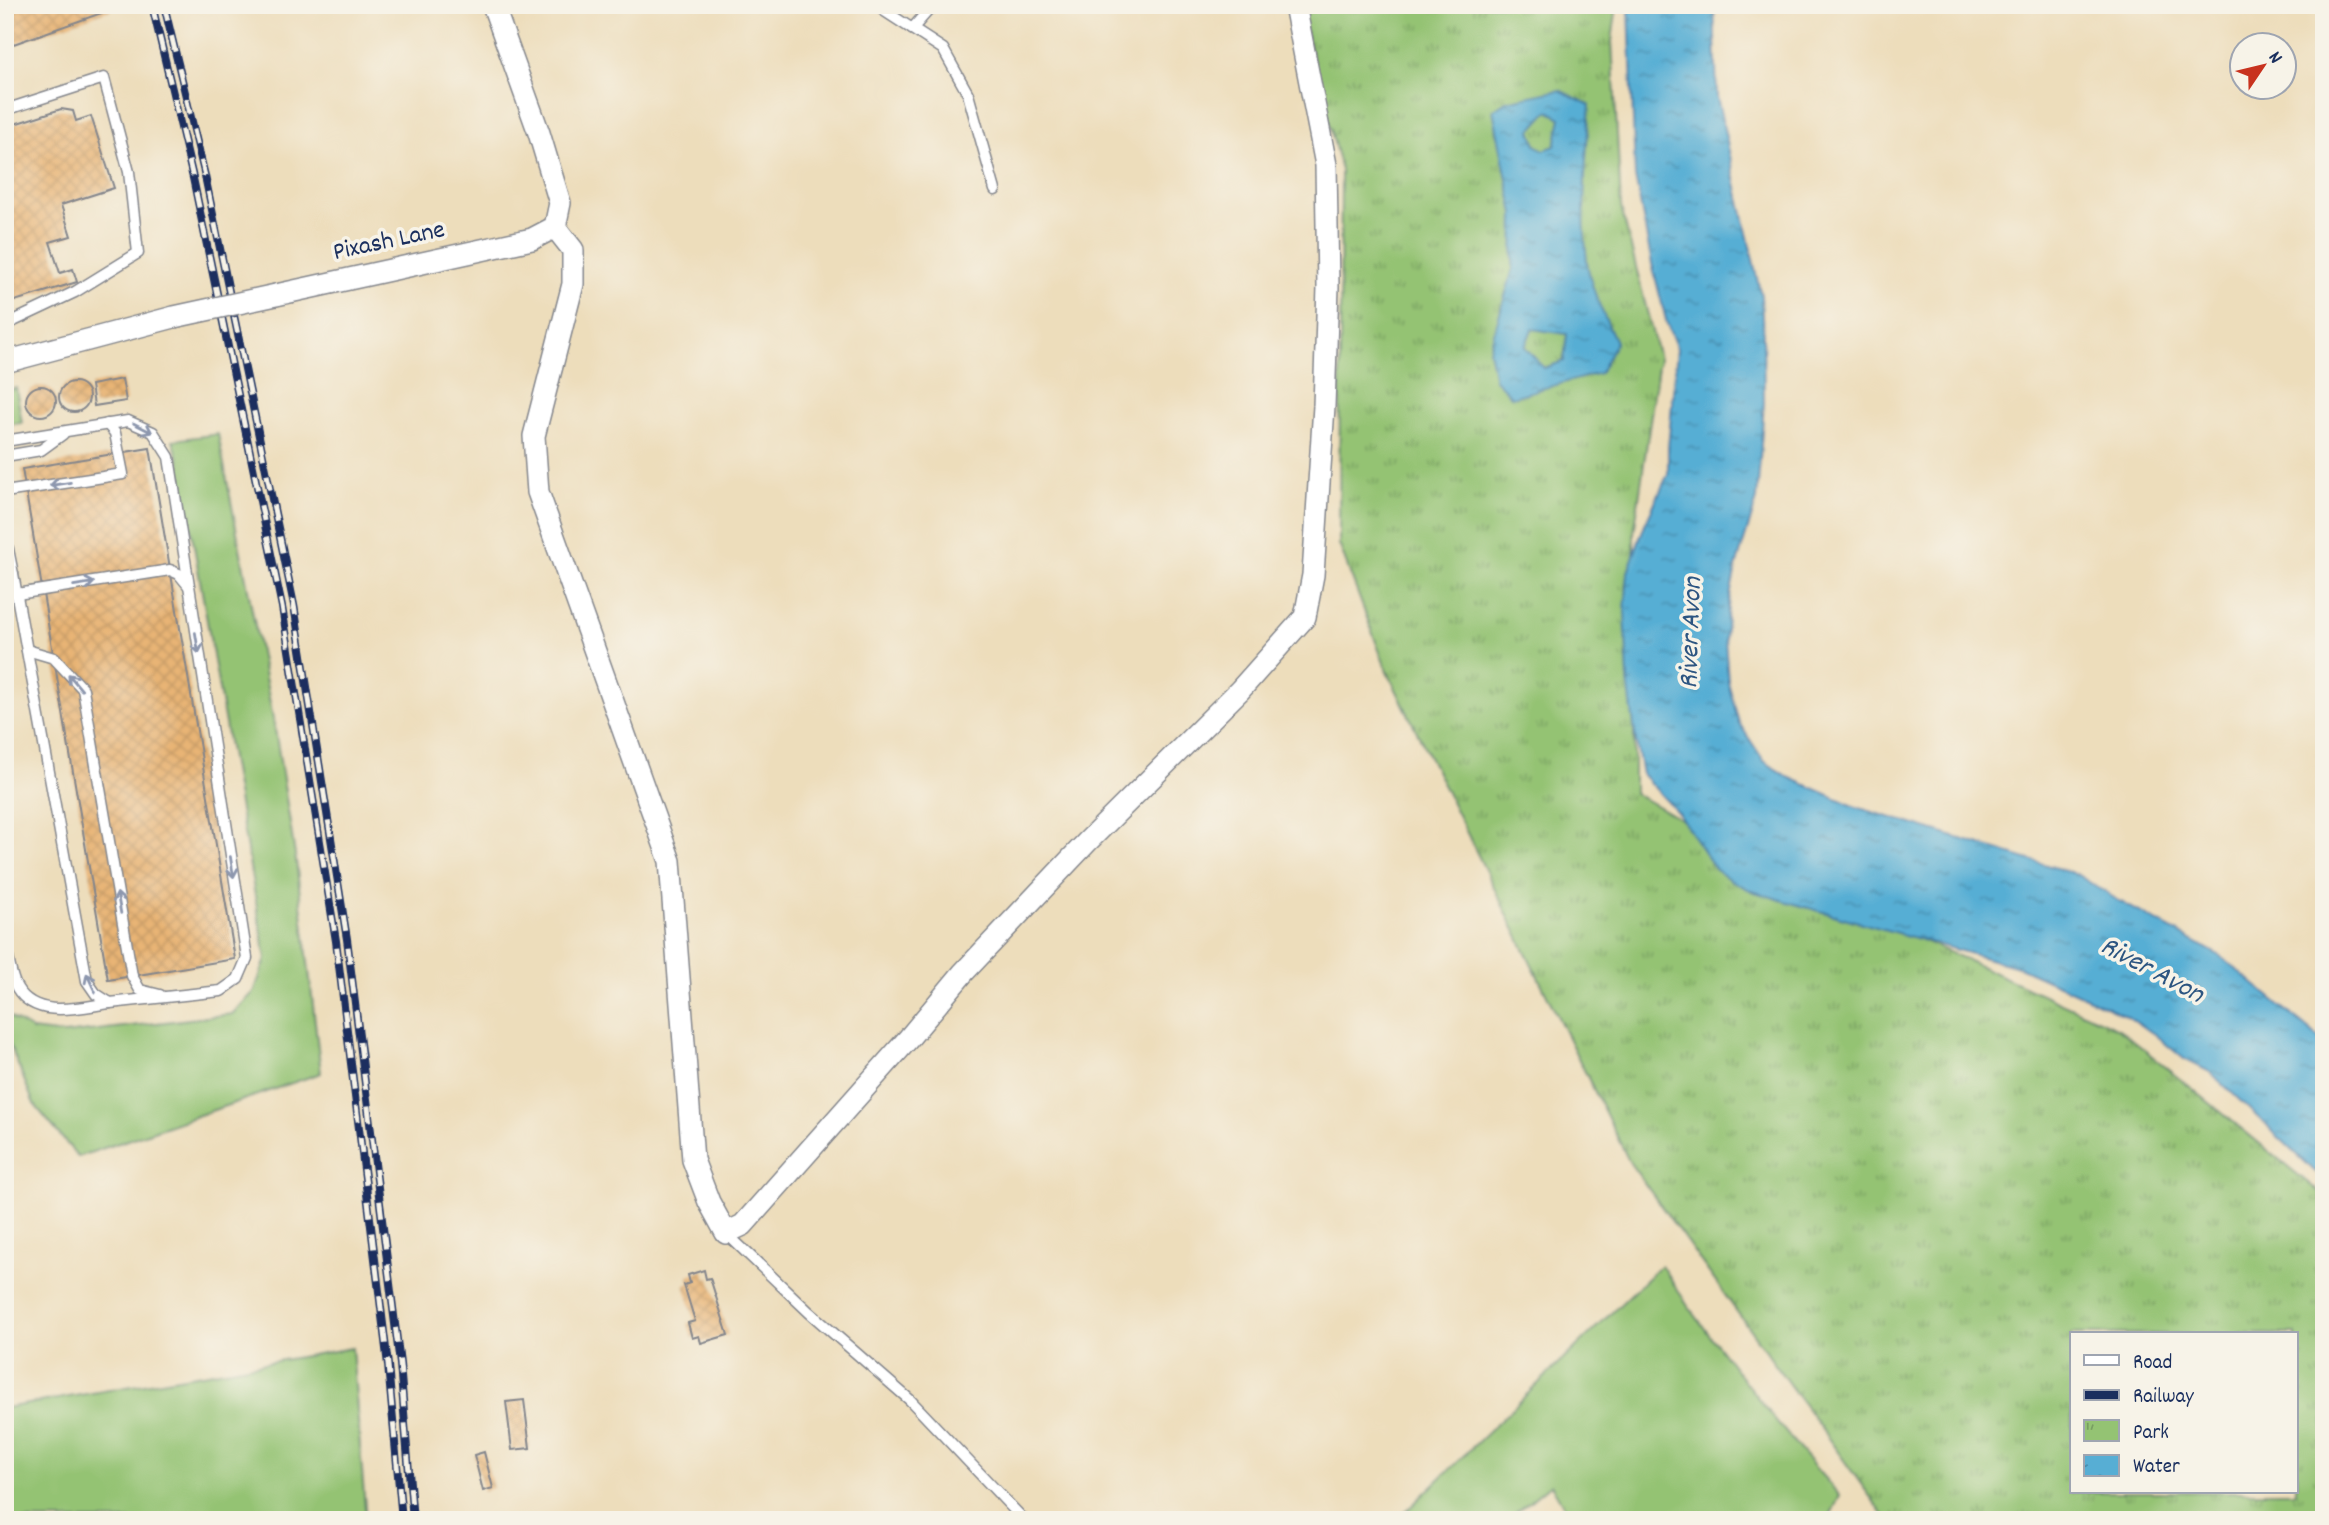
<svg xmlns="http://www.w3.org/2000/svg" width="2329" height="1525" font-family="Dekko,sans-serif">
  <defs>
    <pattern id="park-tufts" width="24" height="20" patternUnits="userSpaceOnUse" patternTransform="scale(1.75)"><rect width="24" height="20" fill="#94c373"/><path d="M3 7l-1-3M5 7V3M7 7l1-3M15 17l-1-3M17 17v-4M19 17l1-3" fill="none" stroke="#789f62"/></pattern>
    <pattern id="water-ripples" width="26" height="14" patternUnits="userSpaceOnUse" patternTransform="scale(1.75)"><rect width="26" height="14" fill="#57aed4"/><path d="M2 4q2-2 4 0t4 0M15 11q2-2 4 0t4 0" fill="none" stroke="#478eaf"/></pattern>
    <pattern id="building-cross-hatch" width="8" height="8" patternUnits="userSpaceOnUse" patternTransform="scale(1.75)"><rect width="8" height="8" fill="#e8b474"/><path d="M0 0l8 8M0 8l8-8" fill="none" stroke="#c69b67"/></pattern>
  </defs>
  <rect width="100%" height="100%" fill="#f7f3e8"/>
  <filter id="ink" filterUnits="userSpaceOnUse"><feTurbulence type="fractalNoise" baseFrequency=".0143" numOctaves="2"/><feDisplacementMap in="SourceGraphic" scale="14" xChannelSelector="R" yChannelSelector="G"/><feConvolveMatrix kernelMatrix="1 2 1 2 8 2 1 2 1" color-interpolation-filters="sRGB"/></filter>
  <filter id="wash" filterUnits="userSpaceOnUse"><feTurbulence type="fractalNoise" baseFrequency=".00686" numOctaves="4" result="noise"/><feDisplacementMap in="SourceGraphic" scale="28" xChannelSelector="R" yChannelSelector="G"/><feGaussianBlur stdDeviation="1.57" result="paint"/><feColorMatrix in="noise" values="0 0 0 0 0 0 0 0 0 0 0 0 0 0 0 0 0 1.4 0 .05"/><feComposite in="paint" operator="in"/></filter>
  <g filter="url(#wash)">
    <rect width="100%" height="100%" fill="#edddbb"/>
    <!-- grass -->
    <g fill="#94c373" stroke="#587968" stroke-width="2">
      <polygon points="16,388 22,423 5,425 5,391"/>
      <polygon points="218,434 275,729 296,861 321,1073 78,1157 34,1104 5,1033 5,1014 32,1030 64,1034 232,1014 254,992 266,959 179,460 173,440"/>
      <path d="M1661 1265C1714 1347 1776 1423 1840 1496L1828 1520H1572L1551 1484 1507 1520H1397Z"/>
      <polygon points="352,1348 366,1520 5,1520 5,1408"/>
    </g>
    <!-- park -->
    <path fill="url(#park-tufts)" stroke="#587968" stroke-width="2" fill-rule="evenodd" d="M1299 5H1617L1612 41 1621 207 1659 359 1634 533V793L1789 880 2119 1029 2324 1196V1520H1887L1630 1163 1387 671 1339 544 1341 170ZM2072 1334H2296V1492H2072Z"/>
    <!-- water -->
    <g fill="url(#water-ripples)" stroke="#396e99" stroke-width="2" fill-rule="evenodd">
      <polygon points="1629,5 1714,5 1717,97 1761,296 1763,336 1764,402 1757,499 1736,567 1728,606 1725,638 1728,682 1739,723 1764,761 1788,777 1856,807 2076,874 2119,901 2219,955 2324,1042 2324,1180 2210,1072 2184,1059 2154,1034 2123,1014 2021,968 1784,901 1752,891 1732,881 1716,870 1678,813 1642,774 1636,742 1628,680 1625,610 1628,572 1645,524 1668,474 1668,448 1677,349 1667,324 1652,264 1635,177"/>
      <path d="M1560 90 1590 105C1586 156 1581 209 1587 261 1590 289 1605 317 1616 342L1600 373 1512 397 1495 380 1489 350 1513 269 1514 214 1493 110 1506 101ZM1548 111 1561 118 1555 146 1544 150 1536 145 1531 130ZM1532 329 1567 334 1564 361 1544 368 1525 347Z"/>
    </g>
    <g id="blocks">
      <!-- building -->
      <g fill="url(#building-cross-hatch)">
        <polygon points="5,5 111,5 113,9 5,47"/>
        <polygon points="61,109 73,111 76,121 91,116 114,188 61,205 71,236 50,242 60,273 73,269 77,282 5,304 5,127"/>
        <polygon points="122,379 126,401 94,406 91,385"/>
        <circle cx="74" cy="397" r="15"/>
        <circle cx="41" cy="401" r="15"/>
        <polygon points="150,448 235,959 108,980 22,469"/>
        <polygon points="704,1270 706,1279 710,1278 728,1335 701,1343 699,1336 692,1338 688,1323 695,1321 684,1285 690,1283 688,1275"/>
        <polygon points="524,1400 530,1448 512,1450 506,1402"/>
        <polygon points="484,1452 493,1488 483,1491 474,1455"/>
      </g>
    </g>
  </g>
  <g filter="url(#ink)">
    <use href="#blocks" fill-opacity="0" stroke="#84868c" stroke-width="2"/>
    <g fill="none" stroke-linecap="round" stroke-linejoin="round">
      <!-- service casing -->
      <g stroke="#84868c" stroke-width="13">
        <g id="service">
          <polyline points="879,5 883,10 943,49 968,94 995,190"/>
          <polyline points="912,29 933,5"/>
          <polyline points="5,110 104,78 129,172 138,253 75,292 5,325"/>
          <polyline points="5,441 128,421 153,432 169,457 247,958 238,979 221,991 110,1003 96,994 87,981 13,574"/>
          <polyline points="5,456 41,450 63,434"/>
          <polyline points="5,492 123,474 115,433 107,424"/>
          <polyline points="5,534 13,574 5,576"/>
          <polyline points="17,594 170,570 179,574 188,585"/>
          <polyline points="27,650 54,658 83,689 132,976 140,990 160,995"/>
          <path d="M5 939C8 954 9 974 17 988 36 1020 80 1007 110 1003"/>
          <polyline points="726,1233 809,1312 910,1400 1024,1520"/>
        </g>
      </g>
      <!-- minor casing -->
      <g stroke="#84868c" stroke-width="24">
        <g id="minor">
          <polyline points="555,227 573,250 573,284 534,436 538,492 670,861 693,1160 709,1202 726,1233 743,1225 909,1038 963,973 1087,842 1240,690 1305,617 1313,575 1324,406 1328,287 1326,165 1295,5"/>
          <polyline points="276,295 532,239 555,227 560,203 539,133 493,5"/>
          <polyline points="5,362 174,317"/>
        </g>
      </g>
      <!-- service -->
      <use href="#service" stroke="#fff" stroke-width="10"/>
      <!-- minor -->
      <use href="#minor" stroke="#fff" stroke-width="21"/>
      <!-- rail casing -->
      <g stroke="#1b2f5e" stroke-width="8">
        <g id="rail">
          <polyline points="152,5 193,178 282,607 336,941 388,1365 402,1520"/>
          <polyline points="164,5 205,176 294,605 347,939 400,1364 413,1520"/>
        </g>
      </g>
      <!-- rail -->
      <use href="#rail" stroke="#f7f3e8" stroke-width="5" stroke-dasharray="16" stroke-linecap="butt"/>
      <!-- minor-bridge casing -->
      <g stroke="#84868c" stroke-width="24" stroke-linecap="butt">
        <polyline id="minor-bridge" points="174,317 276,295"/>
      </g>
      <!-- minor-bridge -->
      <use href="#minor-bridge" stroke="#fff" stroke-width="21"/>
    </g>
    <!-- one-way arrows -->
    <defs><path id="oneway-shaft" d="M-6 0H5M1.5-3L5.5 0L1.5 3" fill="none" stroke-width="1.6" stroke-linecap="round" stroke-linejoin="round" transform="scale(1.75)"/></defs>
    <g stroke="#8d97ae">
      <use href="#oneway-shaft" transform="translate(143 428) rotate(27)"/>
      <use href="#oneway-shaft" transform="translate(60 484) rotate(171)"/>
      <use href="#oneway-shaft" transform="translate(84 584) rotate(-9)"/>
      <use href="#oneway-shaft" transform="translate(197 643) rotate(81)"/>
      <use href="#oneway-shaft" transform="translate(75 682) rotate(-130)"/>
      <use href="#oneway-shaft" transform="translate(232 867) rotate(81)"/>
      <use href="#oneway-shaft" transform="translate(119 903) rotate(-100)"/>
      <use href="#oneway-shaft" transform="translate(91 983) rotate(-115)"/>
    </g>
  </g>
  <g text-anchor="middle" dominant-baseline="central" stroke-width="7" stroke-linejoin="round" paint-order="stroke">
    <!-- street labels -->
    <g font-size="26" fill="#1b2f5e" stroke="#f7f3e8">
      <text transform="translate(389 242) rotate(-12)">Pixash Lane</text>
    </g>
    <!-- water labels -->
    <g font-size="28" font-style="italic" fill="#2d5581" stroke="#f7f3e8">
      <text transform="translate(1693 633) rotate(-88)">River Avon</text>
      <text transform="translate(2151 972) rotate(28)">River Avon</text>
    </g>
  </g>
  <!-- margin -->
  <rect width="2329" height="1525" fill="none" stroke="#f7f3e8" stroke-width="28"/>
  <!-- legend -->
  <rect x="2070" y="1332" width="228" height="161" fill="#f7f3e8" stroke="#9fa5b1" stroke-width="2"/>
  <rect x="2084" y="1355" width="35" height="10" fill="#ffffff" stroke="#9fa5b1" stroke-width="2"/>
  <text x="2133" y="1368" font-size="21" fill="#1b2f5e">Road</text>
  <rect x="2084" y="1390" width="35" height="10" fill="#1b2f5e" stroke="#9fa5b1" stroke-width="2"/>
  <text x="2133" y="1402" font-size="21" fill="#1b2f5e">Railway</text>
  <rect x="2084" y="1420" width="35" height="21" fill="url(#park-tufts)" stroke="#9fa5b1" stroke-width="2"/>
  <text x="2133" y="1438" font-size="21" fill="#1b2f5e">Park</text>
  <rect x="2084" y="1455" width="35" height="21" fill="url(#water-ripples)" stroke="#9fa5b1" stroke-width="2"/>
  <text x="2133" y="1472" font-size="21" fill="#1b2f5e">Water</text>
  <!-- north arrow -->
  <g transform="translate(2263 66) rotate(55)"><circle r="33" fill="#f7f3e8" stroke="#9fa5b1" stroke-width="2"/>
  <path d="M0-5L12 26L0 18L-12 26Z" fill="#c8321e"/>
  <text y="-10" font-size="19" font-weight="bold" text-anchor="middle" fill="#1b2f5e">N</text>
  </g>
</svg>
